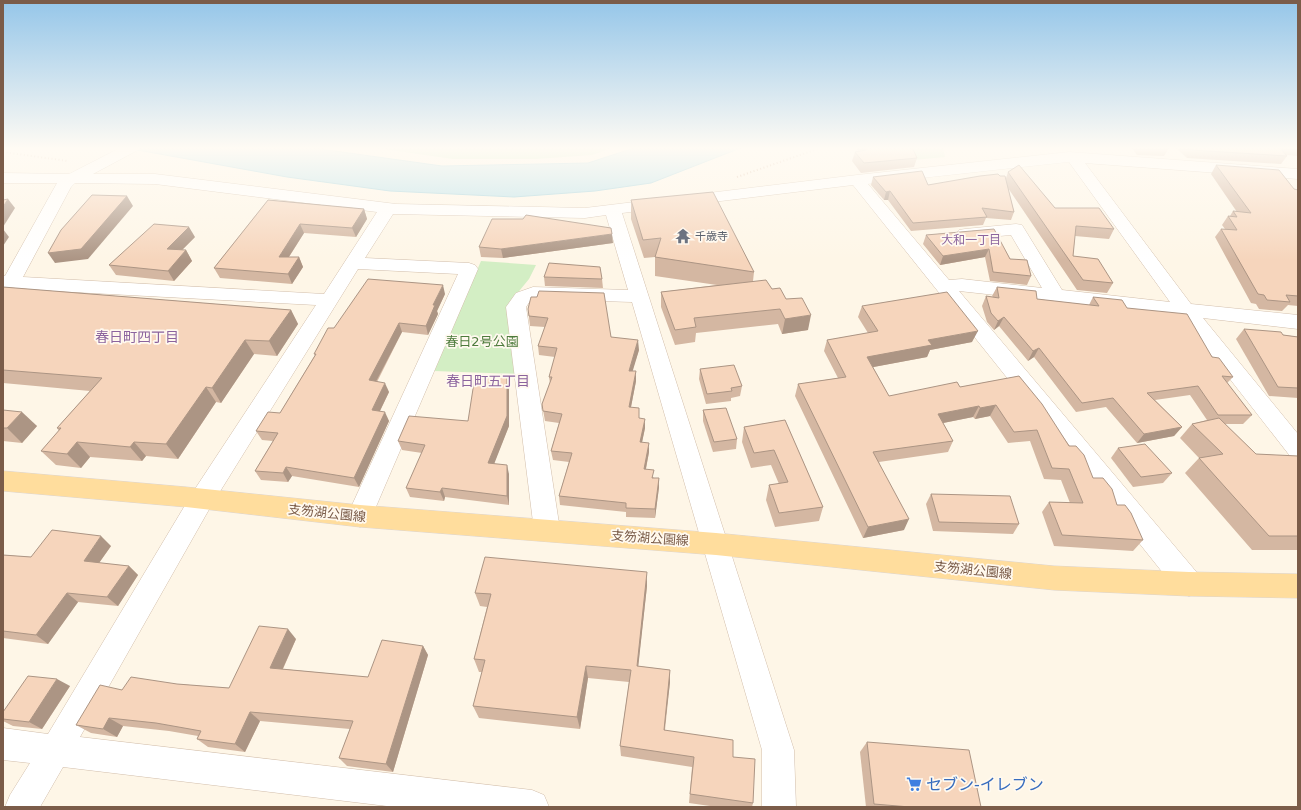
<svg xmlns="http://www.w3.org/2000/svg" width="1301" height="810" font-family="'DejaVu Sans','Noto Sans JP',sans-serif">
  <rect width="100%" height="100%" fill="#fef6e7"/>
  <!-- green -->
  <g fill="#d3eec4">
    <polygon points="369,147 615,147 592,155 536,159 453,159"/>
    <polygon points="908,147 943,147 945,157 913,160"/>
    <polygon points="481,261 536,265 529,279 511,301 515,374 434,371"/>
  </g>
  <!-- water -->
  <polygon fill="#b9e1ea" stroke="#9fd1dd" points="121,147 306,147 442,166 588,163 637,147 743,147 651,183 595,191 514,197 390,191 287,177"/>
  <g fill="none" stroke-linecap="round" stroke-linejoin="round">
    <!-- minor casing -->
    <g stroke="#d2beab" stroke-width="1">
      <path id="minor" d="M122 147H140L138 150 93 174H155L396 204 585 208 857 175 1069 152 1298 169V179L1085 163 1191 304 1298 315V329L1203 318 1298 434V459L1290 456 1180 315 959 291 1199 575 1202 584 1199 593 1189 596 1179 593 853 185 622 213 794 750 796 807H762V750L632 302 535 299 530 301 526 307 560 530 556 538 547 541 538 538 534 530 506 307 516 293 533 287 628 290 606 215 585 218 393 214 365 258 469 263 475 265 478 269 369 523 360 527 351 523 347 516 458 274 358 269 211 506 80 737 532 790 544 795 549 807H395L63 767 40 807H5L10 795 30 763 3 760V728L48 734 193 492 316 305 15 289 10 293 3 295V276H5L57 183H3V173L69 174ZM1069 162 1170 302 1062 290 1022 225 1016 224 965 229 959 230 956 234 959 238 965 239 1011 235 1042 288 962 279 949 280 868 184ZM75 183 155 184 377 212 324 294 23 277 71 187Z"/>
    </g>
    <!-- major casing -->
    <g stroke="#ddd5d0" stroke-width="1">
      <polygon id="major" points="3,471 186,487 360,505 716,533 1054,566 1189,572 1298,574 1298,598 1189,596 1054,590 716,555 360,527 186,507 3,491"/>
    </g>
    <!-- path -->
    <g stroke="#dcb89f" stroke-width="2" stroke-dasharray="1 2.5" stroke-linecap="butt">
      <polyline points="3,152 68,161"/>
      <polyline points="737,177 823,147"/>
    </g>
    <!-- minor -->
    <use href="#minor" fill="#fff" fill-rule="evenodd"/>
    <!-- major -->
    <use href="#major" fill="#ffdd9d" fill-rule="evenodd"/>
  </g>
  <!-- wall -->
  <g fill="#d4b7a2">
    <polygon points="855,147 912,147 917,158 914,167 861,173 852,161 855,152 858,151"/>
    <polygon points="1131,147 1168,147 1169,148 1164,156 1137,155"/>
    <polygon points="1175,147 1298,147 1298,156 1287,155 1287,156 1281,164 1187,158"/>
    <polygon points="1216,165 1298,190 1298,306 1288,305 1282,311 1259,309 1256,304 1251,303 1215,237 1221,229 1225,229 1222,225 1228,216 1230,216 1233,211 1237,212 1211,174"/>
    <polygon points="1008,172 1055,208 1114,229 1109,239 1075,236 1073,256 1113,283 1107,293 1077,290 1008,188 1014,212 1011,220 986,218 983,225 911,231 888,200 884,200 871,185 873,177 928,185 1000,176 1006,178"/>
    <polygon points="268,200 364,209 367,219 356,237 304,233 289,257 299,257 303,267 292,284 220,278 214,268"/>
    <polygon points="631,200 754,272 753,281 772,289 786,299 808,330 782,334 778,324 696,333 695,342 675,345 661,307 661,292 717,285 655,276 655,257 644,258 631,219"/>
    <polygon points="994,229 1010,259 1031,276 1027,285 990,281 985,257 940,265 923,244 926,235"/>
    <polygon points="195,237 182,250 186,250 192,261 174,281 116,275 109,265"/>
    <polygon points="613,243 503,258 481,257 479,247"/>
    <polygon points="544,277 602,279 603,288 545,286"/>
    <polygon points="3,287 291,310 298,324 277,356 254,354 221,403 216,402 178,459 146,456 142,461 90,457 81,468 56,465 41,451 59,431 57,428 90,391 3,383"/>
    <polygon points="997,287 1037,299 1089,305 1093,297 1127,308 1212,357 1233,377 1227,383 1252,415 1243,424 1225,424 1256,454 1298,456 1298,550 1252,550 1185,473 1199,458 1180,438 1192,424 1207,420 1190,395 1155,400 1182,427 1174,436 1137,443 1106,407 1076,412 1034,357 1028,361 999,326 994,330 987,322 982,306 986,296 993,297 992,296"/>
    <polygon points="445,294 437,311 438,314 428,335 402,332 377,382 389,392 380,411 389,421 359,487 292,476 288,482 261,480 255,471 273,441 262,440 256,431 280,413 315,355 314,354 334,328"/>
    <polygon points="862,306 972,342 930,350 927,357 873,367 889,396 960,387 1019,376 1093,478 1117,505 1143,540 1133,551 1054,546 1042,512 1049,502 1070,503 1061,480 1044,479 1030,441 1008,443 990,416 975,419 973,417 943,423 953,441 948,452 879,462 904,530 863,538 795,396 798,384 838,378 824,351 827,340 868,333 858,317"/>
    <polygon points="528,309 611,337 639,350 632,371 636,381 631,407 639,418 645,428 642,442 649,452 646,469 654,478 659,478 659,487 655,518 626,517 626,512 560,505 559,496 569,462 553,460 551,451 559,423 545,421 542,404 550,383 549,377 555,357 539,355 538,346 545,327 530,326"/>
    <polygon points="1244,329 1298,337 1298,398 1269,396 1236,339"/>
    <polygon points="700,369 742,386 740,396 731,398 731,401 706,404 699,379"/>
    <polygon points="507,375 509,385 509,426 494,463 509,474 509,505 445,497 444,501 410,497 406,488 422,453 402,450 398,441 468,421"/>
    <polygon points="3,410 37,426 22,443 3,441"/>
    <polygon points="703,410 737,439 736,449 713,452 703,421"/>
    <polygon points="785,420 823,507 819,521 775,527 766,500 769,485 779,484 771,465 751,468 742,442 744,427"/>
    <polygon points="1118,448 1172,473 1163,483 1133,487 1111,458"/>
    <polygon points="931,494 1019,524 1013,534 933,531 926,504"/>
    <polygon points="111,546 99,563 129,566 138,575 118,606 78,602 48,644 3,638 3,555 31,557"/>
    <polygon points="647,586 638,666 670,670 670,682 665,730 733,757 753,803 752,807 717,807 689,803 692,767 621,756 620,746 629,682 588,678 580,729 479,718 473,706 482,672 479,672 474,659 487,607 480,606 475,593"/>
    <polygon points="296,639 283,669 368,677 423,646 428,655 393,772 347,766 339,758 350,729 260,721 245,752 208,747 197,739 198,736 169,731 123,726 117,737 91,733 76,725 122,690 177,684 229,688"/>
    <polygon points="70,686 42,729 13,726 3,721 3,712"/>
    <polygon points="867,742 981,807 866,807 860,752"/>
  </g>
  <!-- shaded-wall -->
  <g fill="#ac9584">
    <polygon points="890,191 888,200 884,200 886,192"/>
    <polygon points="127,196 133,206 88,259 55,263 48,253"/>
    <polygon points="8,199 15,208 3,227 3,207"/>
    <polygon points="364,209 367,219 356,237 352,228"/>
    <polygon points="300,224 304,233 283,266 279,257"/>
    <polygon points="189,227 195,237 173,259 167,249"/>
    <polygon points="3,229 9,237 3,246"/>
    <polygon points="612,234 613,243 503,258 501,249"/>
    <polygon points="989,249 985,257 940,265 943,256"/>
    <polygon points="186,250 192,261 174,281 168,271"/>
    <polygon points="299,257 303,267 292,284 288,274"/>
    <polygon points="443,285 445,294 437,311 438,314 428,335 426,326 433,305"/>
    <polygon points="291,310 298,324 277,356 269,341"/>
    <polygon points="811,315 808,330 782,334 785,319"/>
    <polygon points="1004,317 999,326 994,330 998,321"/>
    <polygon points="399,323 402,332 372,389 369,380"/>
    <polygon points="978,331 972,342 930,350 927,357 863,369 867,357 928,340"/>
    <polygon points="245,340 254,354 221,403 212,388"/>
    <polygon points="638,340 639,350 630,380 629,371"/>
    <polygon points="1039,348 1034,357 1028,361 1033,351"/>
    <polygon points="636,371 636,381 629,417 629,407"/>
    <polygon points="507,375 509,385 509,426 491,472 488,463"/>
    <polygon points="385,383 389,392 376,419 372,410"/>
    <polygon points="206,387 216,402 178,459 166,444"/>
    <polygon points="996,405 990,416 975,419 980,408"/>
    <polygon points="979,406 973,417 933,425 938,414"/>
    <polygon points="22,412 37,426 22,443 7,428"/>
    <polygon points="385,412 389,421 359,487 354,478"/>
    <polygon points="645,419 645,428 640,452 640,442"/>
    <polygon points="1182,427 1174,436 1137,443 1144,434"/>
    <polygon points="77,442 90,457 81,468 67,454"/>
    <polygon points="134,442 146,456 142,461 130,447"/>
    <polygon points="649,443 649,452 644,478 644,469"/>
    <polygon points="507,465 509,474 509,505 507,496"/>
    <polygon points="286,467 292,476 288,482 283,473"/>
    <polygon points="659,478 659,487 655,518 655,509"/>
    <polygon points="442,488 445,497 444,501 440,492"/>
    <polygon points="909,519 904,530 863,538 868,527"/>
    <polygon points="101,536 111,546 94,570 84,561"/>
    <polygon points="129,566 138,575 118,606 107,597"/>
    <polygon points="647,572 647,586 637,678 637,666"/>
    <polygon points="67,593 78,602 48,644 36,635"/>
    <polygon points="288,629 296,639 279,677 270,668"/>
    <polygon points="423,646 428,655 393,772 386,764"/>
    <polygon points="586,666 588,678 580,729 577,717"/>
    <polygon points="670,670 670,682 663,741 664,730"/>
    <polygon points="57,679 70,686 42,729 29,722"/>
    <polygon points="250,712 260,721 245,752 235,744"/>
    <polygon points="109,718 123,726 117,737 103,729"/>
  </g>
  <!-- building -->
  <g fill="#f6d5bc" stroke="#ac9584">
    <polygon points="864,147 912,147 917,158 864,163 855,152 866,150"/>
    <polygon points="1141,147 1168,147 1169,148"/>
    <polygon points="1188,147 1279,147 1287,156 1192,150"/>
    <polygon points="1019,165 1055,208 1099,208 1114,229 1076,226 1073,256 1098,259 1113,283 1083,280 1008,172"/>
    <polygon points="1216,165 1279,170 1294,189 1298,190 1298,296 1286,295 1290,302 1267,300 1264,295 1258,294 1221,229 1237,230 1228,216 1237,217 1233,211 1251,213"/>
    <polygon points="922,171 928,185 980,176 998,174 1000,176 1005,176 1014,212 982,208 987,217 913,223 890,191 886,192 873,177"/>
    <polygon points="713,192 754,272 655,257 661,238 643,240 631,200"/>
    <polygon points="92,195 127,196 81,249 48,253 61,230"/>
    <polygon points="8,199 3,207 3,200"/>
    <polygon points="268,200 364,209 352,228 300,224 279,257 299,257 288,274 214,268"/>
    <polygon points="526,215 611,228 612,234 501,249 479,247 492,219 523,219"/>
    <polygon points="154,224 189,227 167,249 186,250 168,271 109,265"/>
    <polygon points="994,229 1010,259 1027,260 1031,276 993,272 989,249 943,256 926,235"/>
    <polygon points="549,263 600,267 602,279 544,277"/>
    <polygon points="368,279 443,285 433,305 435,305 426,326 399,323 369,380 385,383 372,410 385,412 354,478 286,467 283,473 255,471 278,433 256,431 268,412 280,413 316,354 314,354 328,328 334,328"/>
    <polygon points="766,280 772,289 780,288 786,299 802,298 811,315 785,319 780,309 694,318 696,327 675,330 661,292"/>
    <polygon points="3,287 291,310 269,341 245,340 212,388 206,387 166,444 134,442 130,447 77,442 67,454 41,451 61,428 57,428 102,378 3,370"/>
    <polygon points="997,287 1036,291 1037,299 1099,306 1093,297 1122,300 1127,308 1187,314 1212,357 1219,358 1233,377 1222,376 1252,415 1218,415 1198,386 1147,393 1182,427 1144,434 1113,398 1082,403 1039,348 1033,351 1004,317 998,321 991,313 986,296 999,298"/>
    <polygon points="539,291 604,293 611,337 638,340 629,371 636,371 629,407 639,408 639,418 645,419 640,442 649,443 644,469 654,470 652,478 659,478 655,509 626,508 626,503 559,496 572,453 551,451 562,414 543,411 542,404 552,377 549,377 557,348 538,346 548,318 529,316 528,309 531,297 537,297"/>
    <polygon points="947,292 978,331 928,340 932,345 867,357 889,396 957,382 960,387 1019,376 1042,404 1069,446 1076,446 1084,455 1093,478 1103,478 1112,489 1117,505 1125,505 1131,513 1143,540 1062,535 1049,502 1083,503 1069,469 1052,468 1037,430 1014,432 996,405 980,408 979,406 938,414 953,441 873,452 909,519 868,527 798,384 846,377 827,340 878,331 862,306"/>
    <polygon points="1244,329 1281,332 1283,335 1298,337 1298,388 1278,387"/>
    <polygon points="734,365 742,386 731,388 732,391 707,394 700,369"/>
    <polygon points="507,375 507,416 488,463 507,465 507,496 442,488 440,492 406,488 425,445 398,441 409,416 468,421 475,376"/>
    <polygon points="726,408 737,439 714,442 703,410"/>
    <polygon points="3,410 22,412 7,428 3,428"/>
    <polygon points="1219,418 1256,454 1298,456 1298,536 1269,536 1199,458 1223,454 1192,424"/>
    <polygon points="785,420 823,507 779,513 769,485 788,482 774,450 754,453 744,427"/>
    <polygon points="1145,444 1172,473 1141,477 1118,448"/>
    <polygon points="931,494 1010,496 1019,524 939,522"/>
    <polygon points="52,530 101,536 84,561 129,566 107,597 67,593 36,635 3,631 3,555 31,557"/>
    <polygon points="485,557 647,572 637,666 670,670 664,730 733,740 733,757 755,759 753,803 690,794 694,757 620,746 631,670 586,666 577,717 473,706 485,660 474,659 491,594 475,593"/>
    <polygon points="259,626 288,629 270,668 368,677 382,640 423,646 386,764 339,758 353,721 250,712 235,744 197,739 201,731 156,723 109,718 103,729 76,725 100,685 122,690 131,677 177,684 229,688"/>
    <polygon points="28,676 57,679 29,722 3,719 3,712"/>
    <polygon points="867,742 969,750 981,807 910,807 874,804"/>
  </g>
  <!-- sky -->
  <linearGradient id="sky" x2="0" y2="1"><stop stop-color="#95c6e9"/><stop offset="0.57" stop-color="#fffbf4"/><stop offset="1" stop-color="#fffbf4" stop-opacity="0"/></linearGradient>
  <rect width="1301" height="260" fill="url(#sky)"/>
  <!-- icons -->
  <defs>
    <g id="temple-bare" transform="scale(1.2)"><path d="M0-6L5-2H3V0L6.5 2.5H4V6H1.5V3h-3V6H-4V2.5H-6.5L-3 0V-2H-5Z" fill="#6b7280" stroke="#fff9ef" stroke-width="2.5" paint-order="stroke"/></g>
    <g id="supermarket-bare" transform="scale(1.2)"><path d="M-6-5.5h2.5l.6 2H6L4.5 2H-2.5L-4.4-4H-6ZM-1.5 3.2a1.3 1.3 0 1 0 .1 0ZM3 3.2a1.3 1.3 0 1 0 .1 0Z" fill="#3f7fe0" stroke="#fff9ef" stroke-width="2.5" paint-order="stroke"/></g>
  </defs>
  <g fill-rule="evenodd">
    <use href="#temple-bare" x="683" y="236"/>
    <use href="#supermarket-bare" x="914" y="784"/>
  </g>
  <g text-anchor="middle" dominant-baseline="central" stroke-width="3.5" stroke-linejoin="round" paint-order="stroke">
    <!-- far-worship labels -->
    <g font-size="11" fill="#5b616d" stroke="#fff9ef" text-anchor="start">
      <text x="695" y="236">千歳寺</text>
    </g>
    <!-- far-neighbourhood labels -->
    <g font-size="12" fill="#8c649e" stroke="#fff9ef">
      <text x="971" y="240">大和一丁目</text>
    </g>
    <!-- park labels -->
    <g font-size="13" fill="#4d7b3c" stroke="#fff9ef">
      <text x="482" y="341">春日2号公園</text>
    </g>
    <!-- street labels -->
    <g font-size="13" fill="#7b5c49" stroke="#fff9ef">
      <text transform="translate(327 513) rotate(6)">支笏湖公園線</text>
      <text transform="translate(650 538) rotate(4)">支笏湖公園線</text>
      <text transform="translate(973 570) rotate(6)">支笏湖公園線</text>
    </g>
    <!-- neighbourhood labels -->
    <g font-size="14" fill="#8c649e" stroke="#fff9ef">
      <text x="137" y="337">春日町四丁目</text>
      <text x="488" y="381">春日町五丁目</text>
    </g>
    <!-- near-shop labels -->
    <g font-size="16" fill="#366cbe" stroke="#fff9ef" text-anchor="start">
      <text x="926" y="784">セブン-イレブン</text>
    </g>
  </g>
  <!-- border -->
  <rect width="1301" height="810" fill="none" stroke="#7b5c49" stroke-width="8"/>
</svg>
